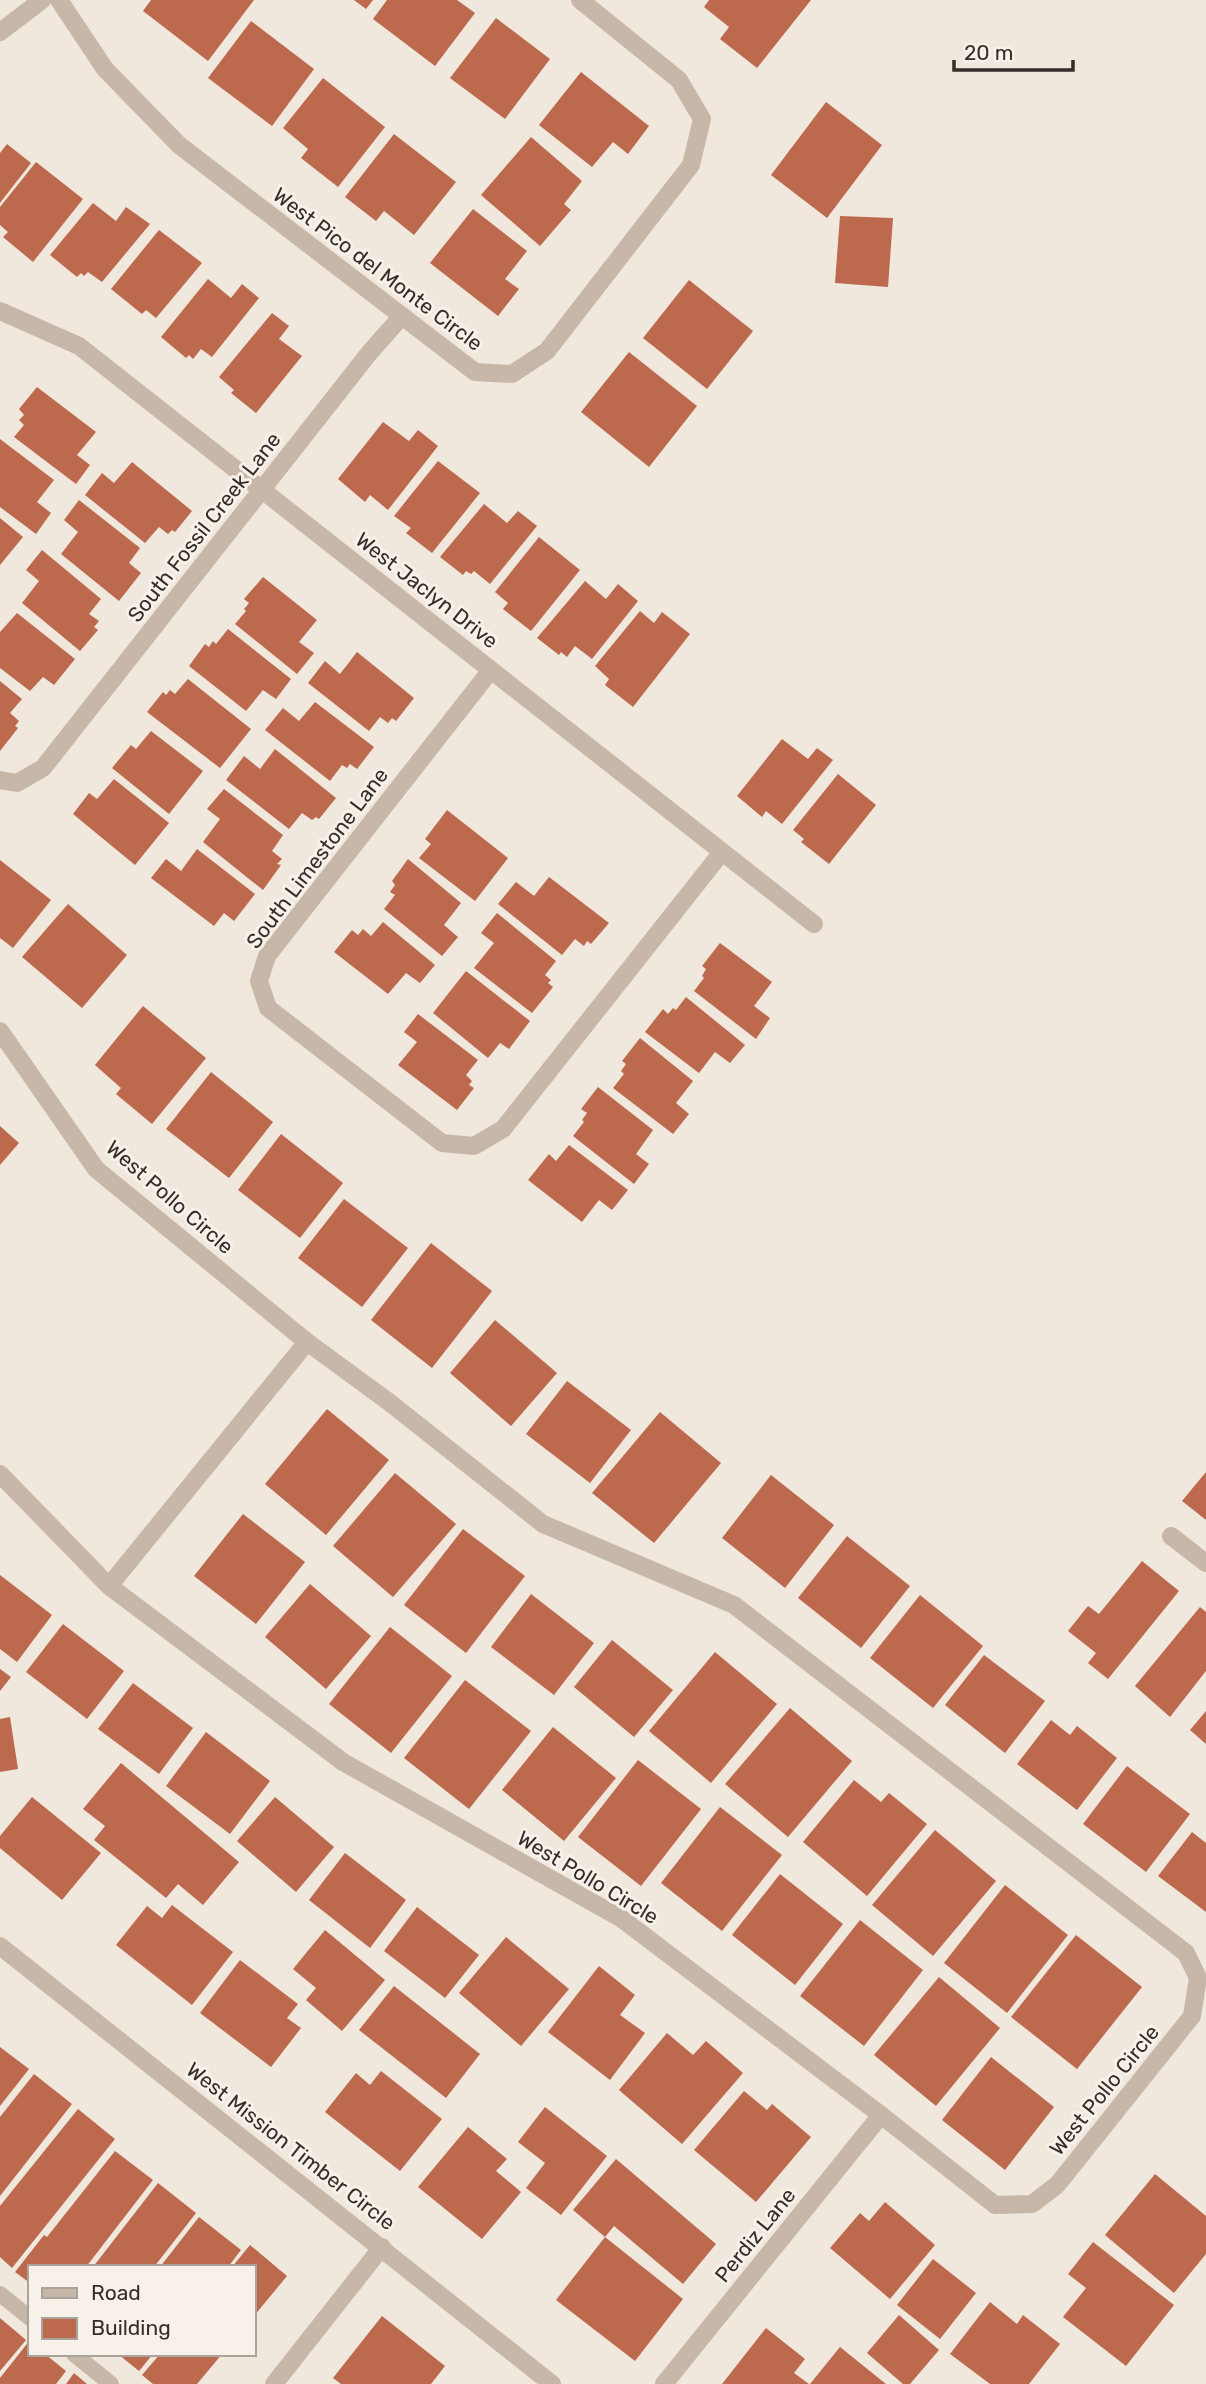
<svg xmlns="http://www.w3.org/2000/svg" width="1206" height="2384" font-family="Rubik,sans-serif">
  <rect width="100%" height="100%" fill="#f0e7dd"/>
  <!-- building -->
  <g fill="#bd694e">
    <polygon points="151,0 254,0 208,61 143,11"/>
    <polygon points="354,0 373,0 366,9"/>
    <polygon points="387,0 457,0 475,13 435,66 373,19"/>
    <polygon points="709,0 811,0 757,68 720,39 729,27 704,7"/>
    <polygon points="496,18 550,59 505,119 450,78"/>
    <polygon points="251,21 314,69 272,126 208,78"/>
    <polygon points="581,72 649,126 628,154 613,142 592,167 539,125"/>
    <polygon points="323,78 385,127 338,187 301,158 308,149 283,128"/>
    <polygon points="826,102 882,145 827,218 771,175"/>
    <polygon points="394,134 456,182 414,235 384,211 376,221 345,197"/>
    <polygon points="531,137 582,181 564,204 571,210 540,246 481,195"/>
    <polygon points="7,144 31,163 0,203 0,153"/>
    <polygon points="36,162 83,199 33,262 3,237 8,232 0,225 0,207"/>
    <polygon points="93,203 116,221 126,207 150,224 102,282 88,272 84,276 81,273 77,277 50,255"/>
    <polygon points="473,209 527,251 505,279 519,289 498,316 430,263"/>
    <polygon points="840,216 893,218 888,287 835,283"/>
    <polygon points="159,230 202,263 156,318 146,310 142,314 111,289"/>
    <polygon points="208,279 231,298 242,284 259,298 212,357 201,349 193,359 189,355 186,358 161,337"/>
    <polygon points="689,280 753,331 707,389 643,338"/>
    <polygon points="272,313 289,326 279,339 302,356 256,413 231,393 234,390 219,377"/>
    <polygon points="629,352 697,406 649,467 581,412"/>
    <polygon points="37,387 96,432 77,455 90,465 76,484 14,437 24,425 19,420 24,415 19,409"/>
    <polygon points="383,422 409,441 418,430 438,446 388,510 370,495 365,502 338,479"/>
    <polygon points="0,439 54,480 37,502 51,513 36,534 0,507"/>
    <polygon points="438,461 480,493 432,553 406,533 411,528 394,516"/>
    <polygon points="132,462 192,511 175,532 172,530 168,534 159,527 145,543 85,495 102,473 114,483"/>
    <polygon points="79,500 140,548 129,563 141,573 119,601 61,554 78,532 64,520"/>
    <polygon points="484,504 507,523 518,511 537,526 490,584 474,571 471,574 466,571 463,575 440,557"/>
    <polygon points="0,518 23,537 0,565"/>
    <polygon points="539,537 580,570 531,631 503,609 508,603 495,592"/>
    <polygon points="42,550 101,599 89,614 99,621 94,627 98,630 80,651 22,603 39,581 26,570"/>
    <polygon points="263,577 317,620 299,642 314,653 297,674 235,624 246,611 244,609 249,603 244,599"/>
    <polygon points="585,581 606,599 618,584 638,601 592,659 575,646 567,657 561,652 559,655 537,638"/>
    <polygon points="640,611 654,623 662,612 690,634 633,707 605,685 609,679 595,666"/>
    <polygon points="17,613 75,659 54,685 43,677 30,691 0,668 0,632"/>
    <polygon points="228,629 291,679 276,699 263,690 246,711 189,666 205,644 209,647 213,641 216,644"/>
    <polygon points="357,652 414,698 396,721 392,718 388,723 380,717 369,731 308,683 325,661 340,674"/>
    <polygon points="188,679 251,729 220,768 147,712 163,692 166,695 170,690 175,694"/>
    <polygon points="0,681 22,699 10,713 19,721 15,726 18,728 0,751"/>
    <polygon points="315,702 374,747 357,769 350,764 347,768 342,765 330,781 265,730 283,708 299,721"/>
    <polygon points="151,731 203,771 169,814 112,768 131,745 136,749"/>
    <polygon points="782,739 808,759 817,748 833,760 782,824 766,811 762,817 737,796"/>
    <polygon points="275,749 336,798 319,819 316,817 312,820 302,813 289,829 226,780 244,756 260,769"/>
    <polygon points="838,774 876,805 829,864 801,842 804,839 793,830"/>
    <polygon points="114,779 169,823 135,865 73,814 89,793 97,799"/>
    <polygon points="224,789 283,835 272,851 282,859 277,864 281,865 263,890 203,842 220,819 207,809"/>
    <polygon points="447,810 508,858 475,901 419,858 431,844 425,839"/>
    <polygon points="197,849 255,894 234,921 224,913 214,926 151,878 166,859 181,871"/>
    <polygon points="408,859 461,903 444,925 458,937 442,956 384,909 395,895 390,892 395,885 392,881"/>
    <polygon points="0,860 51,900 13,948 0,938"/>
    <polygon points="549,877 609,923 591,944 587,941 584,946 575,939 562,955 498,904 516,882 534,896"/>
    <polygon points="68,904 127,955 82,1008 22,957"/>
    <polygon points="497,913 556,961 545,975 551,980 548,983 553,987 532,1013 474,968 494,943 481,933"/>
    <polygon points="383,922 435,965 420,983 406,973 388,994 334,952 352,930 358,935 363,929 371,936"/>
    <polygon points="720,943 772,982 754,1006 770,1018 756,1039 694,991 704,978 702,976 706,969 702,966"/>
    <polygon points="466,971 530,1021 509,1049 500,1043 488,1058 433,1013"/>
    <polygon points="686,997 745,1045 730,1063 715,1052 699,1073 645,1032 663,1009 668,1014 673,1008 676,1010"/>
    <polygon points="143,1006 206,1058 152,1124 116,1094 121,1088 95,1065"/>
    <polygon points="418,1014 478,1060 466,1075 472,1081 469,1085 474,1088 457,1110 398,1065 417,1042 404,1032"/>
    <polygon points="640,1038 693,1081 676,1103 689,1114 673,1134 613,1088 624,1074 621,1071 626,1064 622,1061"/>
    <polygon points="211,1072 273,1122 229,1178 166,1129"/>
    <polygon points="598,1087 653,1130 636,1154 649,1164 634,1184 573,1136 584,1122 582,1120 587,1113 581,1109"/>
    <polygon points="0,1126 19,1143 0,1165"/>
    <polygon points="281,1134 343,1183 300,1238 238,1190"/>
    <polygon points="569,1145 628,1190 612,1210 599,1200 582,1222 528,1180 549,1154 556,1161"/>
    <polygon points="344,1199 408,1248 362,1307 298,1258"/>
    <polygon points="431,1243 492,1291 432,1368 371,1320"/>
    <polygon points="495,1320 557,1373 511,1426 450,1373"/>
    <polygon points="567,1381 631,1430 590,1483 526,1434"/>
    <polygon points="327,1409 389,1460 326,1535 265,1484"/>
    <polygon points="660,1412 721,1463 654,1543 592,1493"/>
    <polygon points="1206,1472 1206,1520 1182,1501"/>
    <polygon points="395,1473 456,1524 393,1597 333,1546"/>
    <polygon points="771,1475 834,1525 785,1588 722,1538"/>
    <polygon points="243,1514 305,1562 256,1624 194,1576"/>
    <polygon points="463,1529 525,1576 466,1653 404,1605"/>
    <polygon points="847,1536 910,1586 861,1648 798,1598"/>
    <polygon points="1142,1561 1179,1591 1108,1679 1088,1663 1096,1653 1068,1631 1088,1606 1099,1614"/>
    <polygon points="0,1575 52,1615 17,1662 0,1649"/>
    <polygon points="310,1584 371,1636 326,1689 265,1637"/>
    <polygon points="531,1594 594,1643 554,1695 491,1647"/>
    <polygon points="920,1595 983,1646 933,1708 870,1658"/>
    <polygon points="1200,1607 1206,1612 1206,1671 1170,1717 1135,1686"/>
    <polygon points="63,1624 124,1671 87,1719 26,1672"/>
    <polygon points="390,1627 452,1676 391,1753 329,1704"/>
    <polygon points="612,1640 673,1690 634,1737 574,1687"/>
    <polygon points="715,1652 777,1704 711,1783 649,1731"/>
    <polygon points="984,1655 1045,1701 1005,1753 945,1705"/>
    <polygon points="0,1669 11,1677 0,1691"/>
    <polygon points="465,1680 531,1731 469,1809 404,1758"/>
    <polygon points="133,1683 193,1728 159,1774 98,1729"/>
    <polygon points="790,1708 852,1761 788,1837 725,1784"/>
    <polygon points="1206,1711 1206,1744 1190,1730"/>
    <polygon points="10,1717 18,1769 0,1772 0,1719"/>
    <polygon points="1051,1720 1070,1735 1077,1726 1117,1758 1077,1810 1017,1764"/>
    <polygon points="553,1727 616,1778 564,1841 502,1790"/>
    <polygon points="206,1732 270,1781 230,1834 166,1786"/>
    <polygon points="638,1760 701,1809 641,1886 578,1837"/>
    <polygon points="121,1763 239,1862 203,1905 178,1884 166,1898 94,1840 105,1826 83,1809"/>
    <polygon points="1127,1766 1190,1814 1146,1872 1083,1824"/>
    <polygon points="854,1780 881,1802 889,1793 927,1824 867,1896 803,1842"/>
    <polygon points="32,1797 101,1853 62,1900 0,1848 0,1836"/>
    <polygon points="275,1797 334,1847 296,1892 237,1841"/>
    <polygon points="720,1807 782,1855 722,1931 661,1883"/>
    <polygon points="935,1830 996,1881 933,1956 872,1905"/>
    <polygon points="1192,1832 1206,1843 1206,1912 1158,1876"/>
    <polygon points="345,1853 406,1900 370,1948 309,1900"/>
    <polygon points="780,1874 843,1924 795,1985 732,1935"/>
    <polygon points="1005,1885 1068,1935 1007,2013 944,1963"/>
    <polygon points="172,1905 233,1952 192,2005 116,1945 147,1906 162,1918"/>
    <polygon points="417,1907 479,1955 445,1998 384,1951"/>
    <polygon points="860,1920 923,1970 864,2046 800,1996"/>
    <polygon points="325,1930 385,1980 342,2031 306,2000 316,1988 293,1969"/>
    <polygon points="1076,1935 1142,1987 1077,2069 1011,2017"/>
    <polygon points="506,1937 569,1989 521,2046 459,1993"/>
    <polygon points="240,1960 298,2004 287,2018 301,2028 271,2067 200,2013"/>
    <polygon points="599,1966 635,1995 620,2015 645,2033 610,2080 548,2032"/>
    <polygon points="939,1977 1000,2028 936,2106 874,2055"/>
    <polygon points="394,1986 480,2054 446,2098 359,2030"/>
    <polygon points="667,2033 693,2055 706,2041 743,2073 682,2144 619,2090"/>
    <polygon points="0,2047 29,2069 0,2106"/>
    <polygon points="991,2057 1054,2107 1005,2170 942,2120"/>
    <polygon points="381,2071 442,2119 400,2171 325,2112 356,2073 370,2085"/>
    <polygon points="34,2074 72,2104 0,2196 0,2117"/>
    <polygon points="744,2091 767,2110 772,2104 811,2137 756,2202 694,2150"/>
    <polygon points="545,2107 607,2156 561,2215 526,2188 545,2163 518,2142"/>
    <polygon points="78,2109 115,2139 12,2268 0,2257 0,2206"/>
    <polygon points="468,2127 507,2159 496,2171 521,2192 482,2239 418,2187"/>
    <polygon points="115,2151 153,2180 86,2267 30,2267 30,2283 15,2272 44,2235 47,2237"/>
    <polygon points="616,2159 716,2244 683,2284 614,2226 605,2237 573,2210"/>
    <polygon points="1155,2174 1206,2216 1206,2254 1174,2293 1105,2235"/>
    <polygon points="158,2183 196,2213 154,2267 93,2267"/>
    <polygon points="885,2202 935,2245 890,2299 830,2248 860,2213 869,2221"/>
    <polygon points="199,2217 241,2250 228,2267 160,2267"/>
    <polygon points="605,2237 683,2299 635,2361 556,2300"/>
    <polygon points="1093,2242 1174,2305 1126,2366 1063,2317 1086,2288 1068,2274"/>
    <polygon points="250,2245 287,2276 254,2316 254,2267 232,2267"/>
    <polygon points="933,2259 976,2293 940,2339 897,2305"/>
    <polygon points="990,2302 1017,2324 1023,2315 1060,2344 1029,2384 990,2384 950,2354"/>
    <polygon points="899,2315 939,2350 910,2384 903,2384 867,2353"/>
    <polygon points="382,2316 445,2366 431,2384 341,2384 333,2378"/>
    <polygon points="0,2318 26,2340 0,2371"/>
    <polygon points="766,2328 805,2359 794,2373 809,2384 722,2384"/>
    <polygon points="30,2340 30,2354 45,2354 66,2371 56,2384 0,2384 0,2378"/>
    <polygon points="840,2347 886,2384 810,2384"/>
    <polygon points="118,2354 153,2354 139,2371"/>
    <polygon points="160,2354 222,2354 197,2384 153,2384 142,2375"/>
    <polygon points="74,2373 87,2384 66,2384"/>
  </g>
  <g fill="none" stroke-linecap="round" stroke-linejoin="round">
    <!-- service -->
    <g stroke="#c7b7a9" stroke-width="16">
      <polyline points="0,2294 30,2318"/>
      <polyline points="74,2354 111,2384"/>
    </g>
    <!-- minor -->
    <g stroke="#c7b7a9" stroke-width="18">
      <polyline points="59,0 105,69 179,145 475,372 512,374 547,351 691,165 702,119 679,80 580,0"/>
      <polyline points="0,32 42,0"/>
      <polyline points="0,311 79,346 814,924"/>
      <polyline points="491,670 267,956 259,981 268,1008 442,1143 474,1146 503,1129 722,852"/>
      <polyline points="0,780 17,783 43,768 370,352 402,316"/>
      <polyline points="0,1031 96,1169 307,1342 389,1402 543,1524 734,1605 1186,1953 1198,1978 1192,2016 1057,2185 1032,2204 995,2205 881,2115 622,1919 343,1762 109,1586 0,1474"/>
      <polyline points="1171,1536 1206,1563"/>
      <polyline points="109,1586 307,1342"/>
      <polyline points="0,1946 552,2384"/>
      <polyline points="274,2384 382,2247"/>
      <polyline points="664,2384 881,2115"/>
    </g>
  </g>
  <g text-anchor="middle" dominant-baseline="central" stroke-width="6" stroke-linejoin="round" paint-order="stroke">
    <!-- street labels -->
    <g font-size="21" fill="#352d29" stroke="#f8f1e9">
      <text transform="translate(378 269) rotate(37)">West Pico del Monte Circle</text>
      <text transform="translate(204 527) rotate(-52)">South Fossil Creek Lane</text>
      <text transform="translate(427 590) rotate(38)">West Jaclyn Drive</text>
      <text transform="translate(317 858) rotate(-53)">South Limestone Lane</text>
      <text transform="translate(170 1197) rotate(41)">West Pollo Circle</text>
      <text transform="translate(588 1877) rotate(31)">West Pollo Circle</text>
      <text transform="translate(1104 2090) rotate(-51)">West Pollo Circle</text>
      <text transform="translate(291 2146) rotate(38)">West Mission Timber Circle</text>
      <text transform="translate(755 2235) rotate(-51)">Perdiz Lane</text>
    </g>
  </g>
  <!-- legend -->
  <rect x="28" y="2265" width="228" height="91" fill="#f8f1e9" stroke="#aaa39c" stroke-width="2"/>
  <rect x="42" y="2288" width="35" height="10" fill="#c7b7a9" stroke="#aaa39c" stroke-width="2"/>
  <text x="91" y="2300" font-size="21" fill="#352d29">Road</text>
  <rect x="42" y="2318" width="35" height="21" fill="#bd694e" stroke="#aaa39c" stroke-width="2"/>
  <text x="91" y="2335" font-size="21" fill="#352d29">Building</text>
  <!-- scale -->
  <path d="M954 60v10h119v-10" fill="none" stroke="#352d29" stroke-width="3.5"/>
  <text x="964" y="60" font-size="21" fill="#352d29" stroke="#f8f1e9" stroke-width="5" paint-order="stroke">20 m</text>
</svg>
